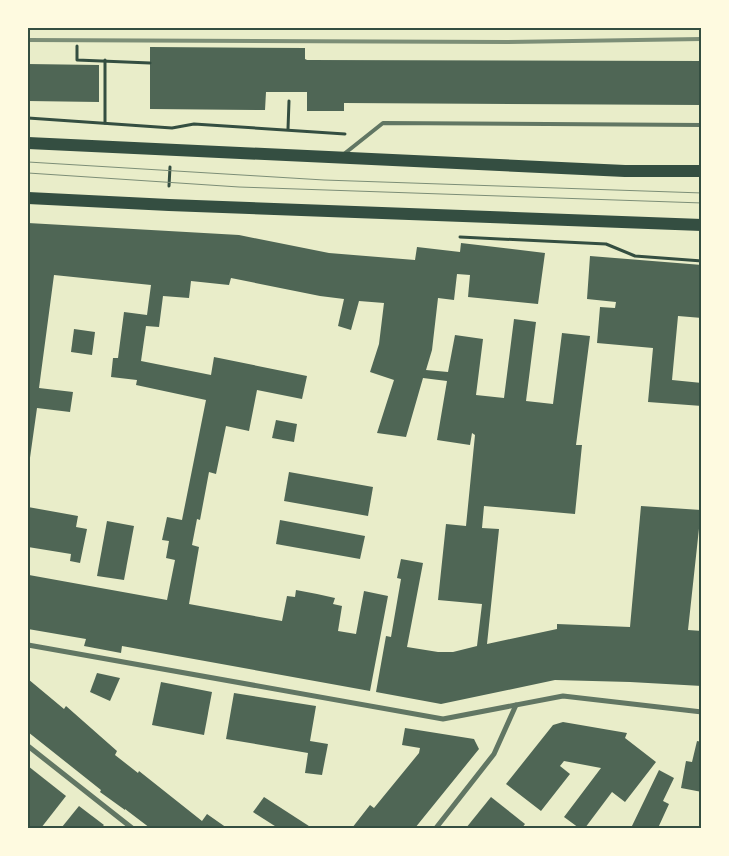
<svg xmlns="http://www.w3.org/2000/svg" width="729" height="856" font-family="'Asap Condensed',sans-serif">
  <rect width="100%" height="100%" fill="#e9edc9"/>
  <!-- building -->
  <g fill="#4f6655">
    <polygon points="150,47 305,48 305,59 307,60 702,61 702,105 344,103 344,111 307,111 307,92 266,92 265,110 150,109"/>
    <polygon points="28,64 99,65 99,102 28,101"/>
    <polygon points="28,223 239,235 329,253 415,260 417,247 460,252 461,243 545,253 538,304 468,297 470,275 457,274 454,300 438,298 432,350 426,370 448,372 455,335 483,339 476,395 504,398 514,319 536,322 526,401 553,404 562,333 590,336 576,445 582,445 575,514 484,506 482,528 499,529 487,644 557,629 557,624 630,627 641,506 701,510 688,630 702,631 702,686 630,682 555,680 441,704 376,692 386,636 391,637 401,579 397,578 401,559 423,563 407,647 438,652 453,652 477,646 482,604 438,600 446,524 466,526 475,435 472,433 470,445 437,440 447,381 423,378 406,437 377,433 394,380 370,372 379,344 384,303 359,301 351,330 338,326 344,299 320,296 231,278 229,285 191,281 189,298 163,296 159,327 146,326 141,361 211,375 214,357 307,376 302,399 257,390 249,431 226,426 216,474 209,472 200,520 197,519 192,545 199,547 189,604 282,621 287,596 295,597 296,590 317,594 335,598 333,604 342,606 338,631 356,634 364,591 388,596 370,691 122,646 121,653 84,646 86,639 28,629 29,575 167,600 175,560 166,558 169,541 162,540 167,517 182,520 206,400 136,385 137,380 111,377 113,358 118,358 124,312 147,315 151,285 54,275 39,388 73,392 70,412 37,408 28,472"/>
    <polygon points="590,256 702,265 702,318 678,316 672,380 702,383 702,406 648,402 653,348 597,343 600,307 615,308 616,302 587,299"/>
    <polygon points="74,329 95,332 92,355 71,352"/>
    <polygon points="276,420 297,424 294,442 272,438"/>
    <polygon points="289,472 373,487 368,516 284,501"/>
    <polygon points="28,507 78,516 76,527 87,529 80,563 70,561 71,554 28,547"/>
    <polygon points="280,520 365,536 360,559 276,544"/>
    <polygon points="107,521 134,526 124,580 97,576"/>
    <polygon points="97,673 120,678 110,701 90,692"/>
    <polygon points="28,679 64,709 66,706 117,751 115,755 138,773 139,771 202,821 207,814 227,828 150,828 125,809 125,810 100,792 101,790 28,732"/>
    <polygon points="161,682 212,692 204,735 152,725"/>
    <polygon points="234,693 316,706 310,741 328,744 322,775 305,773 308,753 226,739"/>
    <polygon points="563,722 627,733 625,738 656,762 625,802 612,792 585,828 579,828 564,817 601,768 564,761 560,766 570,774 541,811 506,784 553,725"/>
    <polygon points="405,728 474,739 479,749 415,828 352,828 370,805 374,808 419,753 420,748 402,745"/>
    <polygon points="697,741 702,742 702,792 681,788 686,761 692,762"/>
    <polygon points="28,766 66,796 41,828 28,828"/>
    <polygon points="659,770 674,778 663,801 669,804 658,828 631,828"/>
    <polygon points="264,797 312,828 278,828 253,812"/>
    <polygon points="491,797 525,824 522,828 466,828"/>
    <polygon points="79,806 104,825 101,828 62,827"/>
  </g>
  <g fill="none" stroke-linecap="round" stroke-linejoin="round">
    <!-- path -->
    <g stroke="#344e41" stroke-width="3">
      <polyline points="77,46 77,60 150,63"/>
      <polyline points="105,60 105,123"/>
      <polyline points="28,118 172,128 194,124 345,134"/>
      <polyline points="288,129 289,101"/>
      <polyline points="169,186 170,167"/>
      <polyline points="460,237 606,244 635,256 702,261"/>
    </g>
    <!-- service -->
    <polyline stroke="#617663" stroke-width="4" points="344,154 383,123 702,125"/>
    <!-- minor -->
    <g stroke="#617663" stroke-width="5">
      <polyline points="28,645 443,719 563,696 702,712"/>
      <polyline points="28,746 132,828"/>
      <polyline points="436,828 494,754 516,705"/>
    </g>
    <!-- primary -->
    <g stroke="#344e41" stroke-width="12">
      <polyline points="28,143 625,171 702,171"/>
      <polyline points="28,198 169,205 702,225"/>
    </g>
    <!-- tram -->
    <g stroke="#7c8e77" stroke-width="1">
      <polyline points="28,162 324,180 702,193"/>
      <polyline points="28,173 239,187 702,203"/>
    </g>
    <!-- rail -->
    <polyline stroke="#7c8e77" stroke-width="4" points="28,40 506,42 702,39"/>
  </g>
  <!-- border -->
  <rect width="729" height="856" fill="none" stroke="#fefae0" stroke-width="58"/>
  <rect x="29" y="29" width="671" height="798" fill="none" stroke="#344e41" stroke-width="2"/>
</svg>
